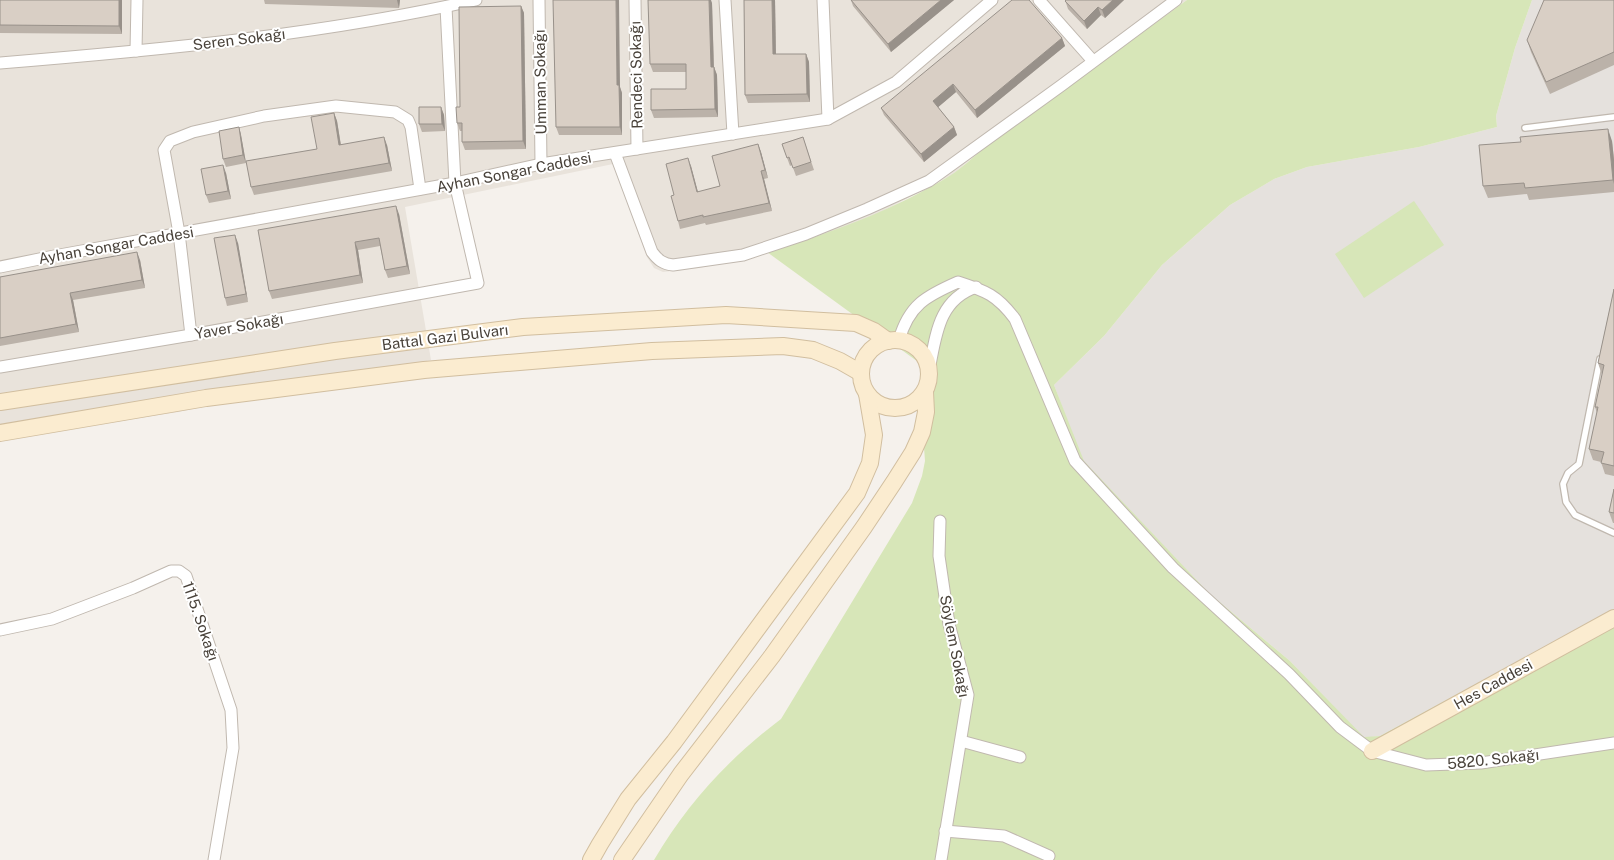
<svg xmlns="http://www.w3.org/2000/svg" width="1614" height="860" font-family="'Public Sans',sans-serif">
  <rect width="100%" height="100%" fill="#f5f1ec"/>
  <!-- residential -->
  <polygon fill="#e9e3db" points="0,0 1187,0 983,149 952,175 881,212 842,228 801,242 733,261 699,268 663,272 654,268 647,257 613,164 405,207 431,360 347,378 178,412 0,440"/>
  <!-- industrial -->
  <polygon fill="#e5e1dd" points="1532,0 1614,0 1614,609 1380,736 1364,738 1290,661 1209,593 1083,461 1054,385 1104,336 1162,265 1230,205 1274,179 1307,167 1419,147 1497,127 1496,116 1515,48"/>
  <!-- green -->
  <g fill="#d7e6b8">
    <path d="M1187 0H1532L1515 48 1496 116 1497 127 1419 147 1307 167 1274 179 1259 188 1230 205 1162 265 1104 336 1054 385 1084 461 1209 593 1290 661 1364 737 1380 736 1614 609V860H654C687 804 729 758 781 719L912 503 922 476 925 461 923 434 932 372 767 252C831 233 894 210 951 175 962 168 973 157 983 149Z"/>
    <polygon points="1414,201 1444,245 1364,298 1335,254"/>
  </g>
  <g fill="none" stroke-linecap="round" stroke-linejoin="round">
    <!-- lane casing -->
    <g stroke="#c0b8af" stroke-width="8">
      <g id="lane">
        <polyline points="1525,128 1614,117"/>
        <polyline points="1600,359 1579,464 1568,473 1563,484 1566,502 1575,515 1614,533"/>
      </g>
    </g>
    <!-- street casing -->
    <g stroke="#c0b8af" stroke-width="13">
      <g id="street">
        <polyline points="539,0 541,164"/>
        <polyline points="635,0 637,149"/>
        <polyline points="725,0 733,134"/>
        <polyline points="823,0 828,119"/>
        <polyline points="1039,0 1093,61"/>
        <polyline points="136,51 137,0"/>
        <path d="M0 63C159 50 320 35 476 0"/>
        <path d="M615 153 652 252C658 260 663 264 673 265L743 255 806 234 867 209 929 181 1062 85 1176 0"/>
        <polyline points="0,267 54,256 455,183 541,164 828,119 896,82 992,0"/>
        <polyline points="191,335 179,233 164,150 170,141 193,132 264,116 336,106 395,112 408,120 411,127 420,189"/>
        <path d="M899 340C909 305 926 296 958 282 986 291 997 295 1015 319L1075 461 1173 568 1289 674 1340 727 1372 751 1426 765 1481 763 1614 743"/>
        <polyline points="0,367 191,335 478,283 455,183 446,7"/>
        <path d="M929 370C936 336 938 300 976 287"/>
        <polyline points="940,521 939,556 949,624 968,695 941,860"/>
        <polyline points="0,630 52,619 133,588 171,571 179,571 186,576 231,710 233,748 214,860"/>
        <polyline points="961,741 1020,757"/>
        <polyline points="945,831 1004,836 1049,856"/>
      </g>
    </g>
    <!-- secondary casing -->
    <g stroke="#d1be9f" stroke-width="18">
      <g id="secondary">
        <circle cx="895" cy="374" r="34"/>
        <polyline points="0,402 335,351 523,327 726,315 856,323 874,331 888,341"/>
        <polyline points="0,433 206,398 424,370 652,351 783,346 813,350 840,361 861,373"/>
        <polyline points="1372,751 1614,618"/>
        <polyline points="591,860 600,844 628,799 674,742 857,493 870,463 874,435 867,394"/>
        <polyline points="622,860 681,774 772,656 864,527 894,482 913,452 922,432 926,412 925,392"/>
      </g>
    </g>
    <!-- lane -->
    <use href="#lane" stroke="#fff" stroke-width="5.5"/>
    <!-- street -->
    <use href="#street" stroke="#fff" stroke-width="11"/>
    <!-- secondary -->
    <use href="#secondary" stroke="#fbecd0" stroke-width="16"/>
  </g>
  <!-- wall -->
  <g fill="#bbb2a9">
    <polygon points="0,0 122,0 122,34 0,33"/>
    <polygon points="264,0 400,0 399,8 265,4"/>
    <polygon points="744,0 775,0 776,54 806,54 809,62 810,102 748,103 745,95"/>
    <polygon points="851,0 954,0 891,52 853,6"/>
    <polygon points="1065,0 1124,0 1105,18 1101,15 1087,29 1068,9"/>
    <polygon points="1614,0 1614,65 1550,94 1531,52 1527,40"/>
    <polygon points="712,3 714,67 717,75 718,117 654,118 651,110 686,89 686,72 653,72 650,64"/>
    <polygon points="521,6 524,13 526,149 465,150 462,142 462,131 460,131 457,123 460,107"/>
    <polygon points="1062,38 1065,46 977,118 956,92 938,107 954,127 957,135 924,162 884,115 881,108"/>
    <polygon points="620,87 622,93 622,135 559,135 556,127"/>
    <polygon points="441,107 444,115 445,131 422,132 419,124"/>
    <polygon points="334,113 337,121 341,145 387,145 392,171 254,195 251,187 317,149"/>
    <polygon points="239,127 241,135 246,163 226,167 223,159"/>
    <polygon points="803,137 814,170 796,176 792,165 790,166 782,144"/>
    <polygon points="1612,141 1614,160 1614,192 1529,200 1527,194 1488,198 1483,186"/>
    <polygon points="758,144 761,152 768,178 764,179 772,211 706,225 705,223 680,229 678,221 674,195 691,166 698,192 720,186"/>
    <polygon points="226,173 231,199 209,203 206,195"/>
    <polygon points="399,214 410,274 388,278 385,270 380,246 358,250 363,283 272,299 269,291"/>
    <polygon points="238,243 248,302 227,306 225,298"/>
    <polygon points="140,260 145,288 73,300 79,332 0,346 0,277"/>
    <polygon points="1614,289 1614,476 1605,474 1601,462 1593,460 1589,449 1597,413 1595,407 1602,375 1598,363"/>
    <polygon points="1614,489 1614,523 1613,523 1609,512"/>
  </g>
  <!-- shaded-wall -->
  <g fill="#98918a">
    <polygon points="119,0 122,0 122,34 119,26"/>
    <polygon points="397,0 400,0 399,8"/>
    <polygon points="616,0 619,0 620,87 622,93 622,135 620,127 617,85"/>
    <polygon points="709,0 711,0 712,3 714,75 711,67"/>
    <polygon points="772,0 775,0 776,62 773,54"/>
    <polygon points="941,0 954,0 891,52 888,44"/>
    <polygon points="1113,0 1124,0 1105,18 1102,10"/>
    <polygon points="521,6 524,13 526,149 523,141"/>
    <polygon points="1098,7 1101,15 1087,29 1084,21"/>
    <polygon points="1062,38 1065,46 977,118 975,110"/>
    <polygon points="806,54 809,62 810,102 807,94"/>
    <polygon points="714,67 717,75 718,117 715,109"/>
    <polygon points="953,84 956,92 936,109 933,101"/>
    <polygon points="441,107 444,115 445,131 442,124"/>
    <polygon points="334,113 337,121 342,153 339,145"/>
    <polygon points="239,127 241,135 246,163 243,155"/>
    <polygon points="954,127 957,135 924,162 921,154"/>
    <polygon points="1608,129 1612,141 1614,160 1614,184 1613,180"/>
    <polygon points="384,137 387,145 392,171 389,163"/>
    <polygon points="758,144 761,152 768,178 765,170"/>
    <polygon points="688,158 691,166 700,200 697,192"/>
    <polygon points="223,165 226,173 231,199 228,191"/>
    <polygon points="761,171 764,179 772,211 769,203"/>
    <polygon points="396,206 399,214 410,274 407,266"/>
    <polygon points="235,235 238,243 248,302 246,294"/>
    <polygon points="355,242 358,250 363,283 360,275"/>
    <polygon points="137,252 140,260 145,288 142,280"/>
    <polygon points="70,293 73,300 79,332 76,324"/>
  </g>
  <!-- building -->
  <g fill="#d9cfc5" stroke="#98918a">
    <polygon points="0,0 119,0 119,26 0,25"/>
    <polygon points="553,0 616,0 617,85 619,85 620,127 556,127"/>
    <polygon points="648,0 709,0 711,67 714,67 715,109 651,110 651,89 686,89 686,64 650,64"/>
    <polygon points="744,0 772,0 773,54 806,54 807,94 745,95"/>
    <polygon points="851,0 941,0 888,44"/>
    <polygon points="1012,0 1029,0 1062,38 975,110 953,84 933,101 954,127 921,154 881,108"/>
    <polygon points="1066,0 1113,0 1102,10 1098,7 1084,21 1065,1"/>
    <polygon points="1544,0 1614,0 1614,52 1546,82 1527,40"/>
    <polygon points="521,6 523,141 462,142 462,123 457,123 456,107 460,107 459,7"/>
    <polygon points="419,107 441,107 442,124 419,124"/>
    <polygon points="334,113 339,145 384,137 389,163 251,187 246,161 317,149 311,117"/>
    <polygon points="239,127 243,155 223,159 219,131"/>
    <polygon points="1608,129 1613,180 1525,188 1524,183 1483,186 1479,145 1521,142 1520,137"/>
    <polygon points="803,137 811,162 793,168 789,157 787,158 782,144"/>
    <polygon points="758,144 765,170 761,171 769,203 703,217 703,215 678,221 671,196 674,195 666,164 688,158 697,192 720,186 712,156"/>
    <polygon points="223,165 228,191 206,195 201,169"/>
    <polygon points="396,206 407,266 385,270 379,238 355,242 360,275 269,291 258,230"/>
    <polygon points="235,235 246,294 225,298 214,238"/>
    <polygon points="137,252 142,280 70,293 76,324 0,338 0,277"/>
    <polygon points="1614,289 1614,466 1601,463 1604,452 1589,449 1598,407 1595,407 1604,365 1598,363"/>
    <polygon points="1614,489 1614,513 1609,512"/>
  </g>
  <g text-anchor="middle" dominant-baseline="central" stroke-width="4" stroke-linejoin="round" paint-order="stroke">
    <!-- street labels -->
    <g font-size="15" fill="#49423a" stroke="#fff">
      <text transform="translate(239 39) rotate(-7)">Seren Sokağı</text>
      <text transform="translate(636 75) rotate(-91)">Rendeci Sokağı</text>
      <text transform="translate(540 82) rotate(-91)">Umman Sokağı</text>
      <text transform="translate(514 172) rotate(-11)">Ayhan Songar Caddesi</text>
      <text transform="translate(116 245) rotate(-10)">Ayhan Songar Caddesi</text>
      <text transform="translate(239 326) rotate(-10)">Yaver Sokağı</text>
      <text transform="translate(445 337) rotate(-7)">Battal Gazi Bulvarı</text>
      <text transform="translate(201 621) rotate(71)">1115. Sokağı</text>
      <text transform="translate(955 646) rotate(79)">Söylem Sokağı</text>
      <text transform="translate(1493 684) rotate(-29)">Hes Caddesi</text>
      <text transform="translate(1493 759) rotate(-6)">5820. Sokağı</text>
    </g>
  </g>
</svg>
